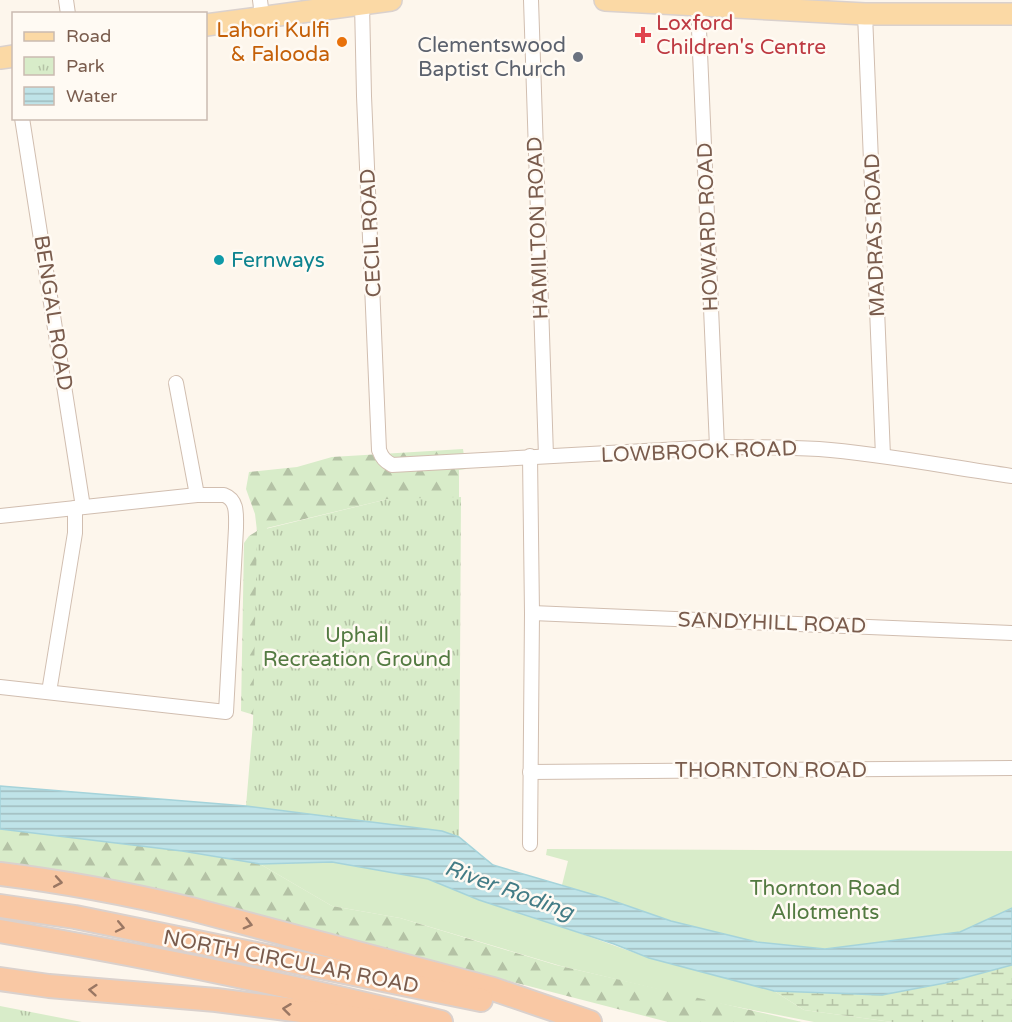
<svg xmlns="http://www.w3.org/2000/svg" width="1012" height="1022" font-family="'Varela Round',sans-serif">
  <defs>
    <pattern id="forest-firs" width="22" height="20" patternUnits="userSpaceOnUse" patternTransform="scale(1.5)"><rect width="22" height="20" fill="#d8ecc9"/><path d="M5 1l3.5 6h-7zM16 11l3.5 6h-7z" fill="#b4c2a5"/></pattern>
    <pattern id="wetland-marsh" width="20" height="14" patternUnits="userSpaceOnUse" patternTransform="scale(1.5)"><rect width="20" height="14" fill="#d8ecc9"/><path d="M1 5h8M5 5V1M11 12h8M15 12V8" fill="none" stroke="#b4c2a5"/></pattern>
    <pattern id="park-tufts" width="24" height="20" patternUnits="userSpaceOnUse" patternTransform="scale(1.5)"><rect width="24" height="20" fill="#d8ecc9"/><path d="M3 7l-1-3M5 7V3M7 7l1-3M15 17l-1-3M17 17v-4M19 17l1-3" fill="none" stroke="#b4c2a5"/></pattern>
    <pattern id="water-rules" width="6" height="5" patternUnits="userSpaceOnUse" patternTransform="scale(1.5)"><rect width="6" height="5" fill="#bfe3e8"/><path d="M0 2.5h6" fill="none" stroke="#a0bbbe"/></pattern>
  </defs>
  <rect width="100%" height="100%" fill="#fdf6ec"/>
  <!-- green -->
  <g fill="#d8ecc9">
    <polygon points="547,849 1012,851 1012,908 960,932 825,949 757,942 671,921 562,885 568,861 546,855"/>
    <polygon points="332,862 428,879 649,958 774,991 804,1010 892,1022 814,1022 707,1001 561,966 400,918 332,906 260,864"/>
  </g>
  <!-- forest -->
  <g fill="url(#forest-firs)">
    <polygon points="463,449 466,469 459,470 459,837 442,831 246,806 388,499 267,528 254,715 241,711 244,543 249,536 257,531 255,514 246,489 249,472 297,467 332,457"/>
    <polygon points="0,829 182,851 260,864 332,906 400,918 556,965 802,1022 668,1022 331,935 0,870"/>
  </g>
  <!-- wetland -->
  <polygon fill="url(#wetland-marsh)" points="1012,965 1012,1022 892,1022 804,1010 774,991 882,995 945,983"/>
  <!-- park -->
  <g fill="url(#park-tufts)">
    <polygon points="461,497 459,837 442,831 246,806 253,723 257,531 388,499"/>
    <polygon points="0,1006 82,1022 0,1022"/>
  </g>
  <!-- water -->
  <polygon fill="url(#water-rules)" stroke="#a5d3da" stroke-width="1.5" points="0,786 246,806 442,831 459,837 493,865 605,898 671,921 757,942 825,949 960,932 1012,908 1012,965 945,983 882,995 774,991 649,958 614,944 479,900 428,879 332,862 260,864 182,851 0,829"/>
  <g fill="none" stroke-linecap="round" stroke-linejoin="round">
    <!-- minor casing -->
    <g stroke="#d1beb0" stroke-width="16">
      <g id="minor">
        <polyline points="66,0 68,14"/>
        <polyline points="260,0 262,16"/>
        <polyline points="531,0 546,456"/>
        <path d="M362 3 364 96 379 450C382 458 385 461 392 465L717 447C751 447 785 447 819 449 884 454 948 467 1012 476"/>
        <polyline points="698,6 717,447"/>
        <polyline points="865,14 883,456"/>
        <polyline points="22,118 83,507"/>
        <polyline points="176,383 197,495"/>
        <polyline points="530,456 532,613 530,844"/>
        <path d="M0 516 197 495H224C238 500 236 515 236 528L226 712 0 687"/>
        <polyline points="532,613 1012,633"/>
        <polyline points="49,692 75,533 75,508"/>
        <polyline points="530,772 1012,768"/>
      </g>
    </g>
    <!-- primary casing -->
    <g stroke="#dad1cd" stroke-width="24">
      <g id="primary">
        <polyline points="605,0 865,14 1012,14"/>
        <polyline points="206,25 391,0"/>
        <polyline points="0,58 14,56"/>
      </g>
    </g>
    <!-- trunk casing -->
    <g stroke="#dad1cd" stroke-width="26">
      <g id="trunk">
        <path d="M0 874C65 882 128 894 191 909L493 989 590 1022"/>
        <polyline points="0,906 75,917 481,1000"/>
        <path d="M0 931C148 956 295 986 441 1022"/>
        <polyline points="0,979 49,986 216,1000 387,1022"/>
      </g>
    </g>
    <!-- minor -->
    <use href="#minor" stroke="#fff" stroke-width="14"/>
    <!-- primary -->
    <use href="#primary" stroke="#fbd9a5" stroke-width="21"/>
    <!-- trunk -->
    <use href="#trunk" stroke="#f9c8a4" stroke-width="22"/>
  </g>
  <!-- one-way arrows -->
  <defs><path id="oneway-chevron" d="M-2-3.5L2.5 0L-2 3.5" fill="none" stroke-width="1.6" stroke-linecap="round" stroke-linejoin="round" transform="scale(1.5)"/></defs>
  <g stroke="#9a7763">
    <use href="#oneway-chevron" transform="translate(58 882) rotate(10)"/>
    <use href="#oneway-chevron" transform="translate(248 924) rotate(15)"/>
    <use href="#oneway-chevron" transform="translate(120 927) rotate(12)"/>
    <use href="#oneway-chevron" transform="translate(93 990) rotate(-175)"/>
    <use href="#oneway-chevron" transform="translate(287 1009) rotate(-173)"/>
  </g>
  <!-- markers -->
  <path fill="#e0444e" stroke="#fffaf3" stroke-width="2" d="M640 26h6v6h6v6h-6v6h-6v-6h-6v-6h6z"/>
  <circle fill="#e8710a" stroke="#fffaf3" stroke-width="2" cx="342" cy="42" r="6"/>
  <circle fill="#6b7280" stroke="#fffaf3" stroke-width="2" cx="578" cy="57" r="6"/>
  <circle fill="#0f9aa8" stroke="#fffaf3" stroke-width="2" cx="219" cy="260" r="6"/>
  <g text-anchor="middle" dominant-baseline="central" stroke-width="5" stroke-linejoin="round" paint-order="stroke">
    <!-- health labels -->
    <g font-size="21" fill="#be3a42" stroke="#fffaf3" text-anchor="start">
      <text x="656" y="23">Loxford<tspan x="656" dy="24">Children's Centre</tspan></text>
    </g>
    <!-- food labels -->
    <g font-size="21" fill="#c56008" stroke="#fffaf3" text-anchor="end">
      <text x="330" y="30">Lahori Kulfi<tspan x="330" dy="24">&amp; Falooda</tspan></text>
    </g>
    <!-- worship labels -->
    <g font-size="21" fill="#5b616d" stroke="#fffaf3" text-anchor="end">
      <text x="566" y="45">Clementswood<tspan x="566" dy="24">Baptist Church</tspan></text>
    </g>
    <!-- street labels -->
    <g font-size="21" fill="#7a5c4d" stroke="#fffaf3">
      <text transform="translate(708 227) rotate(-92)">HOWARD ROAD</text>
      <text transform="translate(538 228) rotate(-92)">HAMILTON ROAD</text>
      <text transform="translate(371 233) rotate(-93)">CECIL ROAD</text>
      <text transform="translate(875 235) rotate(-92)">MADRAS ROAD</text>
      <text transform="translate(53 313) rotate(81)">BENGAL ROAD</text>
      <text transform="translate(699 452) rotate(-2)">LOWBROOK ROAD</text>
      <text transform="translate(772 623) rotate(2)">SANDYHILL ROAD</text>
      <text x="771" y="770">THORNTON ROAD</text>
      <text transform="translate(291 962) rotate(11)">NORTH CIRCULAR ROAD</text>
    </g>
    <!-- culture labels -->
    <g font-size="21" fill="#0d838f" stroke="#fffaf3" text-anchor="start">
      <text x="231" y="260">Fernways</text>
    </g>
    <!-- park labels -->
    <g font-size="21" fill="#537a41" stroke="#fffaf3">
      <text x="357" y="635">Uphall<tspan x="357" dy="24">Recreation Ground</tspan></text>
      <text x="825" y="888">Thornton Road<tspan x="825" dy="24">Allotments</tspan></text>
    </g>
    <!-- water labels -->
    <g font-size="22" font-style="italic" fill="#437c86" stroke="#fffaf3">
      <text transform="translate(509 890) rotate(20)">River Roding</text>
    </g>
  </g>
  <!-- legend -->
  <rect x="12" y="12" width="195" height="108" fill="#fffaf3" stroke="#cabbb1" stroke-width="1.5"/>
  <rect x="24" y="32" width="30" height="9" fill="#fbd9a5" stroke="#cabbb1" stroke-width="1.5"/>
  <text x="66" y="42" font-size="18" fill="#7a5c4d">Road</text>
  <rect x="24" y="57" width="30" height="18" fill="url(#park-tufts)" stroke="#cabbb1" stroke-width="1.5"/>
  <text x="66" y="72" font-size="18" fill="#7a5c4d">Park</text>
  <rect x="24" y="87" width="30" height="18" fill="url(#water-rules)" stroke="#cabbb1" stroke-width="1.5"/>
  <text x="66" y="102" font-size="18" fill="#7a5c4d">Water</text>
</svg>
